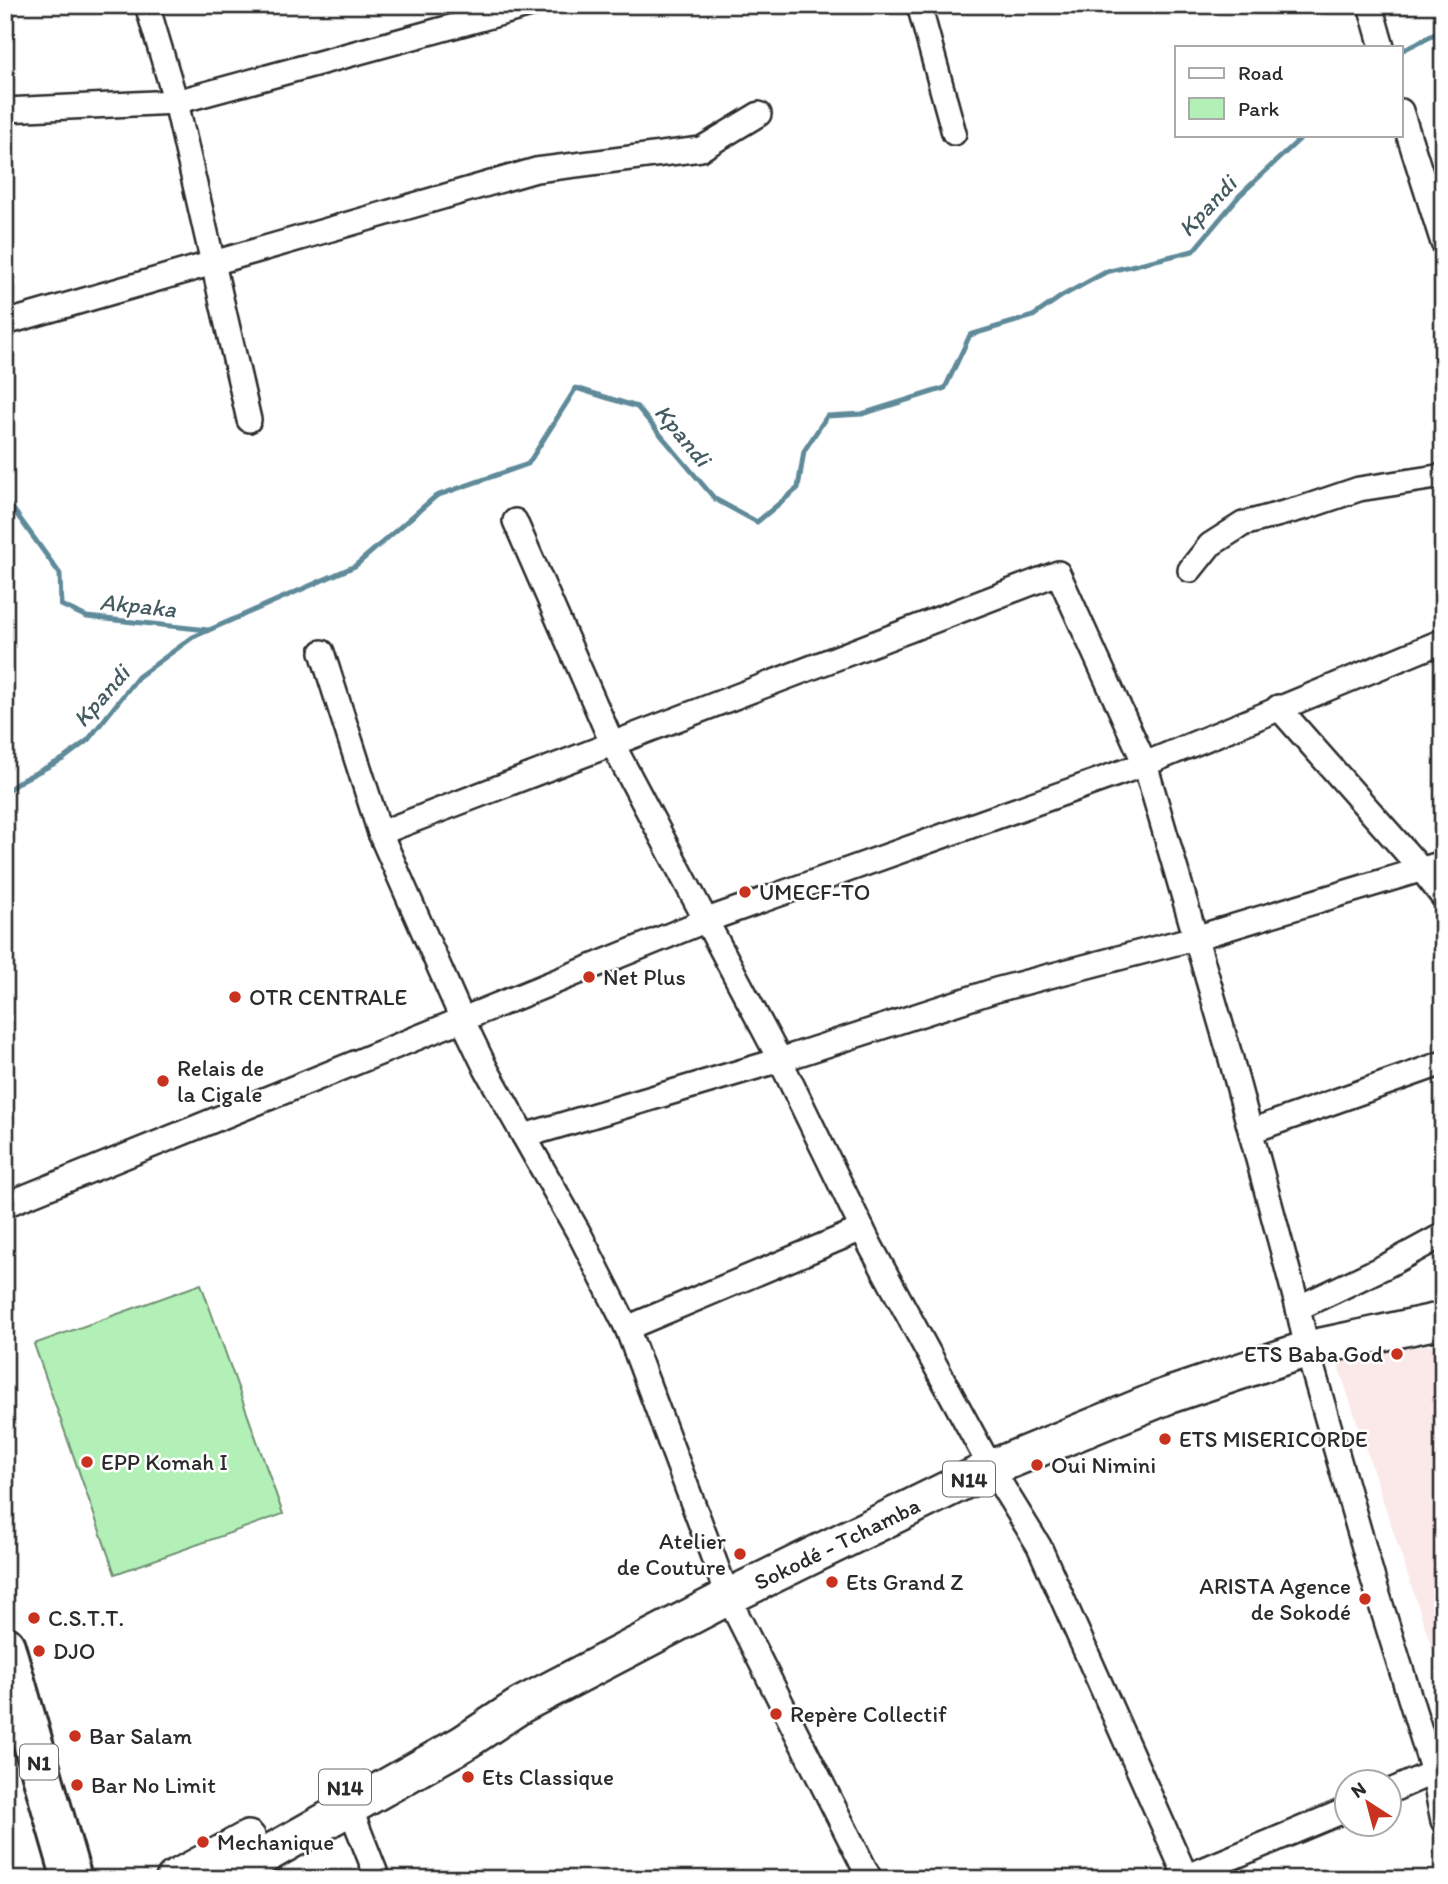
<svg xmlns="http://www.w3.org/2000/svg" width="1448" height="1884" font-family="Itim,sans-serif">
  <rect width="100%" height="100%" fill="#fff"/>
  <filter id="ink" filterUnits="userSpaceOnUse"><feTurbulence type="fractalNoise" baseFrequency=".0143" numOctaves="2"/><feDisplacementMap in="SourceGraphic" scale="14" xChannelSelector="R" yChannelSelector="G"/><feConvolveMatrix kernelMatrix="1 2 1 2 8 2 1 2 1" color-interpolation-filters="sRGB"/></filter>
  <g filter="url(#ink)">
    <!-- built -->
    <polygon fill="#fbe9e9" points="1443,1343 1443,1681 1336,1359"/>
    <!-- green -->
    <polygon fill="#b2f0b7" stroke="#6e8e71" stroke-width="2" points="201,1284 283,1514 115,1574 34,1344"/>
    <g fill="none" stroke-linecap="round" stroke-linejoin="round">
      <!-- stream -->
      <g stroke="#5f8a99" stroke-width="5">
        <polyline points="1401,51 1443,30"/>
        <polyline points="5,498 60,574 61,605 87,617 208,630"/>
        <polyline points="5,792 22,780 63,759 88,740 138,677 193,637 355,566 436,496 528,464 576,388 637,407 715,499 757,522 798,488 804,451 827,416 862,414 945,388 970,335 1033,316 1062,296 1106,272 1193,251 1240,195 1304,135"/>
      </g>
      <!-- street casing -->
      <g stroke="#2b2b2b" stroke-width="28">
        <g id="street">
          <polyline points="147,5 176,102 249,420"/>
          <polyline points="919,5 954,133"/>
          <polyline points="1370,5 1382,47"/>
          <polyline points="5,110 176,102 531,5"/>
          <polyline points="1401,111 1443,243"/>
          <polyline points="5,323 536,170 701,149 759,114"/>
          <polyline points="515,521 612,743 780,1060 870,1245 991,1468 1039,1546 1187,1879"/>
          <polyline points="1190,570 1210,545 1243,524 1306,507 1359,489 1443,476"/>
          <polyline points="322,652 380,833 463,1021 486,1069 581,1237 627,1328 728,1597 870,1879"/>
          <polyline points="1278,707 1421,869 1443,897"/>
          <polyline points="380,833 1058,573 1145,764 1231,1059 1298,1308 1307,1349 1373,1579 1433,1772 1443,1821"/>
          <polyline points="1251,1131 1443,1063"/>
          <polyline points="524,1136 780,1060 996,990 1195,938 1443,863"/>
          <polyline points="5,1205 707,920 1145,764 1443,641"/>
          <polyline points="1298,1308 1386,1266 1443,1235"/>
          <polyline points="627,1328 862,1229"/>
          <polyline points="1388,1792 1443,1768"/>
          <polyline points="350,1808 378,1879"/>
          <polyline points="1181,1879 1346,1810"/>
        </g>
      </g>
      <!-- primary casing -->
      <g stroke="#2b2b2b" stroke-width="40">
        <g id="primary">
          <polyline points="174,1879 248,1839"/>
          <path id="s1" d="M223 1879 462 1744 521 1705 728 1597 991 1468 1167 1396 1307 1349 1443 1320"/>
        </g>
      </g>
      <!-- highway casing -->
      <g stroke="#2b2b2b" stroke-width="44">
        <polyline id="highway" points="5,1646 72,1879"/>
      </g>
      <!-- street -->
      <use href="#street" stroke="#fff" stroke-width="23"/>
      <!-- primary -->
      <use href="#primary" stroke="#fff" stroke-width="35"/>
      <!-- highway -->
      <use href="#highway" stroke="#fff" stroke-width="38"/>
    </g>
  </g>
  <!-- markers -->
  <g fill="#c8321e" stroke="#fff" stroke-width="2.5">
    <circle cx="745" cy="892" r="7"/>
    <circle cx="589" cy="977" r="7"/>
    <circle cx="235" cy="997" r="7"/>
    <circle cx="163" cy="1081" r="7"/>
    <circle cx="1397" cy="1354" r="7"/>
    <circle cx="1165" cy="1439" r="7"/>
    <circle cx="87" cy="1462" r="7"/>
    <circle cx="1037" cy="1465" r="7"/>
    <circle cx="740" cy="1554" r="7"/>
    <circle cx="832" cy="1582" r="7"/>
    <circle cx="1365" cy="1599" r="7"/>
    <circle cx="34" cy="1618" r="7"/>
    <circle cx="39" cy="1651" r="7"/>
    <circle cx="776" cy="1714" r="7"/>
    <circle cx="75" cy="1736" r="7"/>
    <circle cx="468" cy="1777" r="7"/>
    <circle cx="77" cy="1785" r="7"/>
    <circle cx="203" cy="1842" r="7"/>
  </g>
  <g text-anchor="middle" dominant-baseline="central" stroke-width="5" stroke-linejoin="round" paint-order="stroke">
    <!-- shield labels -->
    <g fill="#fff" stroke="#6b6b6b" stroke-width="2">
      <rect x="943" y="1461.5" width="52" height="35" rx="5"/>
      <rect x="20" y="1744.5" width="38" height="35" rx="5"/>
      <rect x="319" y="1769.5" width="52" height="35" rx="5"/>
    </g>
    <g font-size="21" font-weight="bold" fill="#2b2b2b">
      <text x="969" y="1479">N14</text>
      <text x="39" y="1762">N1</text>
      <text x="345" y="1787">N14</text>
    </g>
    <!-- poi labels -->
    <g font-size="23" fill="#2b2b2b" stroke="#fff" text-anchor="start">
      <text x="759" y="892">UMECF-TO</text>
      <text x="603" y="977">Net Plus</text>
      <text x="249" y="997">OTR CENTRALE</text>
      <text x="177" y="1068">Relais de<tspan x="177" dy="26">la Cigale</tspan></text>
      <text x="1383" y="1354" text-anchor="end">ETS Baba God</text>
      <text x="1179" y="1439">ETS MISERICORDE</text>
      <text x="101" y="1462">EPP Komah I</text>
      <text x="1051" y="1465">Oui Nimini</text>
      <text x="726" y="1541" text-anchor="end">Atelier<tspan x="726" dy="26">de Couture</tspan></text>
      <text x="846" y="1582">Ets Grand Z</text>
      <text x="1351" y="1586" text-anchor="end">ARISTA Agence<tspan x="1351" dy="26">de Sokodé</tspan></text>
      <text x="48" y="1618">C.S.T.T.</text>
      <text x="53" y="1651">DJO</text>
      <text x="790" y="1714">Repère Collectif</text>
      <text x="89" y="1736">Bar Salam</text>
      <text x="482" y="1777">Ets Classique</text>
      <text x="91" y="1785">Bar No Limit</text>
      <text x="217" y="1842">Mechanique</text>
    </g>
    <!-- street labels -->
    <g font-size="23" fill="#2b2b2b" stroke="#fff">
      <text stroke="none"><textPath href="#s1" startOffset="700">Sokodé - Tchamba</textPath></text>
    </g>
    <!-- water labels -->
    <g font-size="24" font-style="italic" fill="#455b62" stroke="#fff">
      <text transform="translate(1207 206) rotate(-47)">Kpandi</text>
      <text transform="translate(683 435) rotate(50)">Kpandi</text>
      <text transform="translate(138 605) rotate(6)">Akpaka</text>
      <text transform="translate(101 696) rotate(-49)">Kpandi</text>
    </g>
  </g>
  <!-- margin -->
  <rect width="1448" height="1884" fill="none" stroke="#fff" stroke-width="28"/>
  <rect x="14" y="14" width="1420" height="1856" fill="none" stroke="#2b2b2b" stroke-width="2.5" filter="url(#ink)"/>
  <!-- legend -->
  <rect x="1175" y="46" width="228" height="91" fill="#ffffff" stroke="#aaaaaa" stroke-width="2"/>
  <rect x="1189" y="68" width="35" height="10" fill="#ffffff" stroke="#aaaaaa" stroke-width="2"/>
  <text x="1238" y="80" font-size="21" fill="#2b2b2b">Road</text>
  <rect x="1189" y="98" width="35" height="21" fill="#b2f0b7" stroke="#aaaaaa" stroke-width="2"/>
  <text x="1238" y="116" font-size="21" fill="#2b2b2b">Park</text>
  <!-- north arrow -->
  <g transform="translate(1368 1803) rotate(324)"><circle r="33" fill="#ffffff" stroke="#aaaaaa" stroke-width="2"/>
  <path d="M0-5L12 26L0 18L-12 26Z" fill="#c8321e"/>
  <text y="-10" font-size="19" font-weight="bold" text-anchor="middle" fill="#2b2b2b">N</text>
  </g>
</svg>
